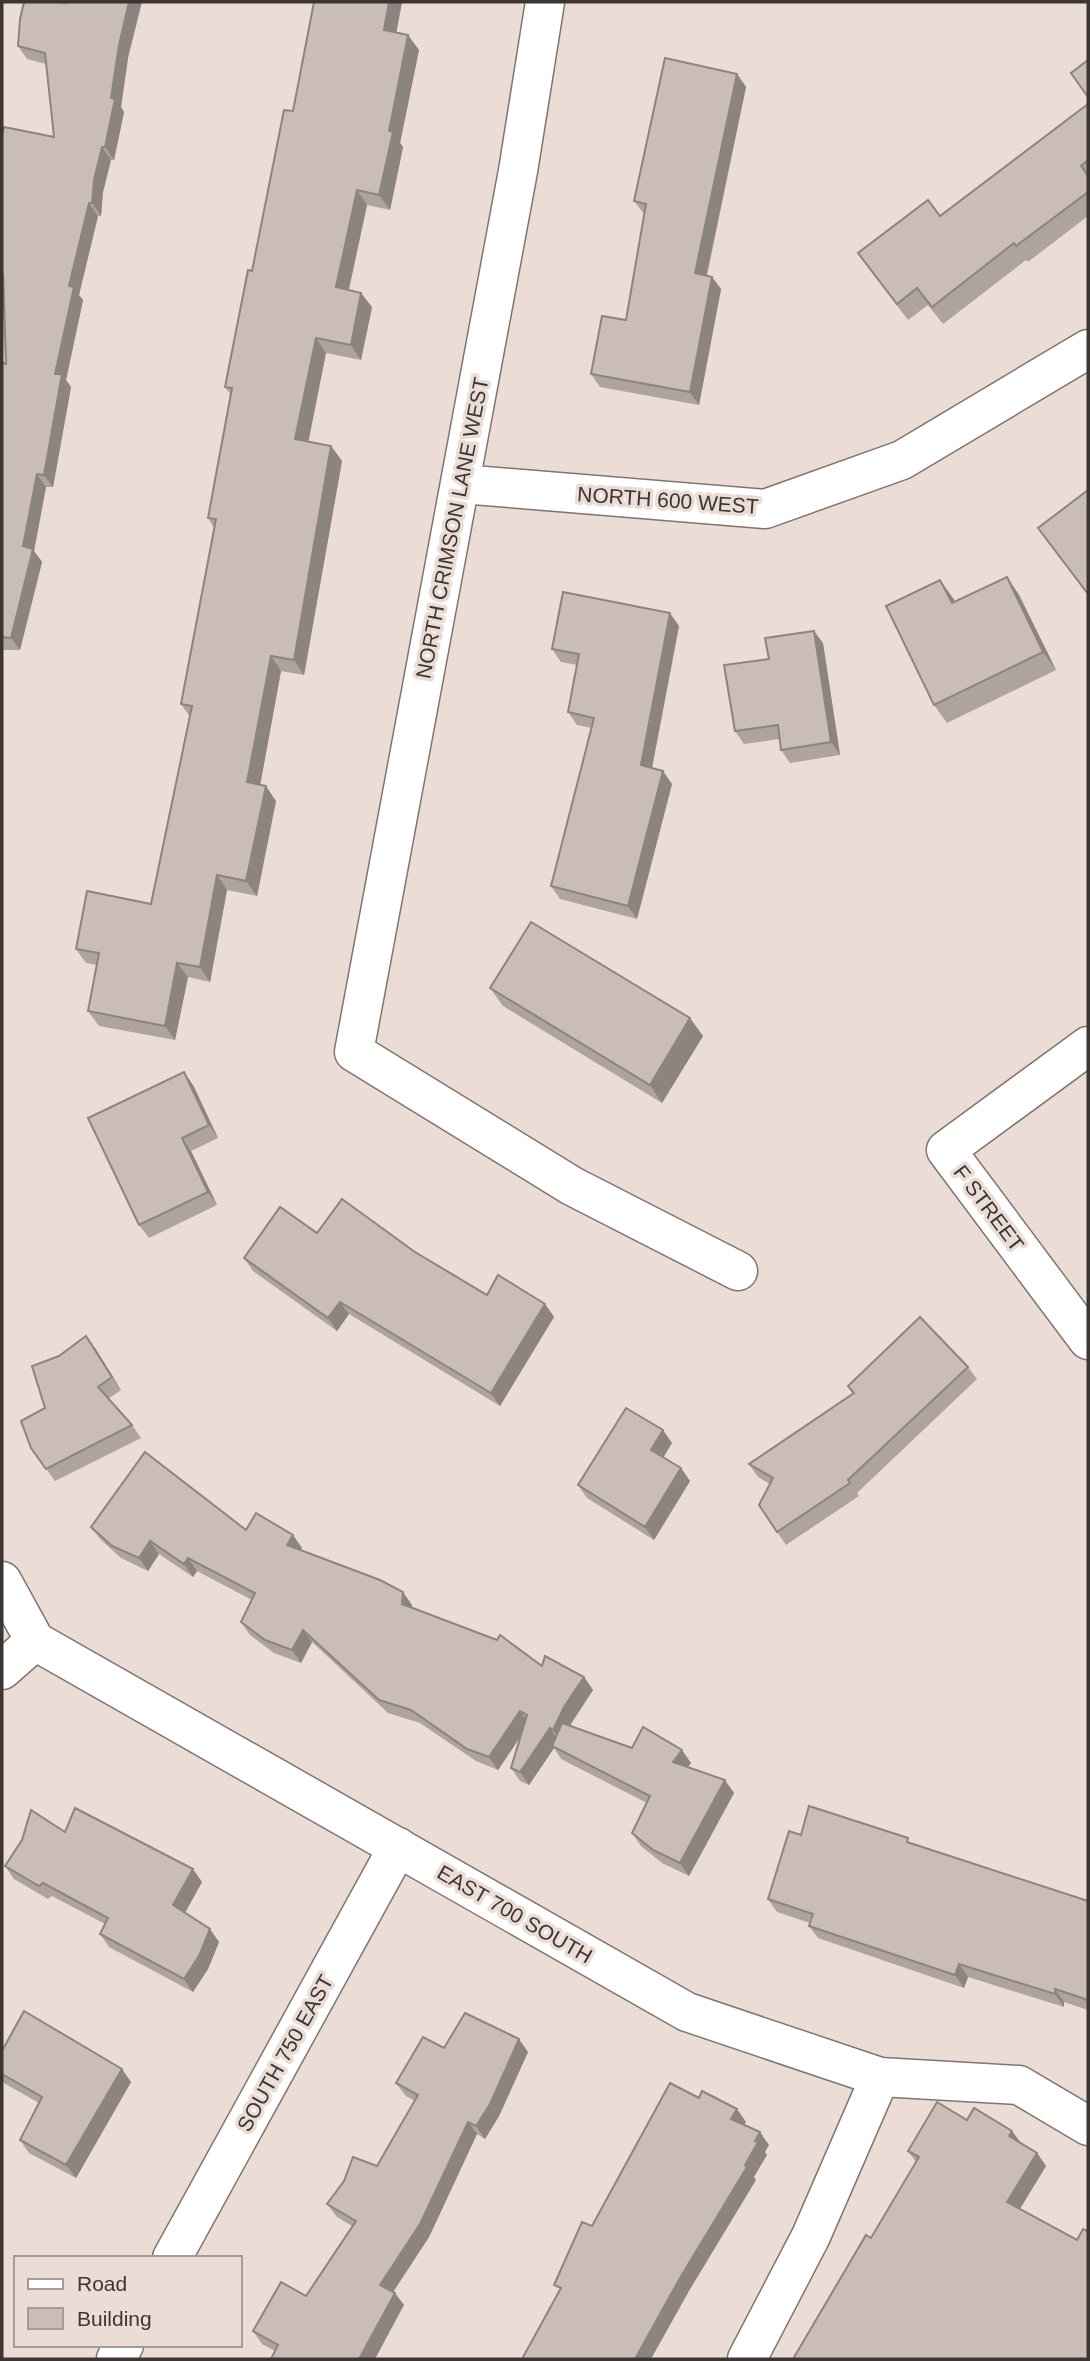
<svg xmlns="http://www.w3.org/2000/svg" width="1090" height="2361" font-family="Arial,sans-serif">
  <rect width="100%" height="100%" fill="#ebddd6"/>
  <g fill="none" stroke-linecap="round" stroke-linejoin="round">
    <!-- minor casing -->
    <g stroke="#80756e" stroke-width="41">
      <g id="minor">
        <polyline points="545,2 518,171 354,1052 572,1186 738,1271"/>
        <polyline points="461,484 765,509 902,460 1088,349"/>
        <polyline points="1088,1046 946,1150 1088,1340"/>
        <polyline points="2,1581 35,1641 687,2012 880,2077 1019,2085 1088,2126"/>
        <polyline points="2,1670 35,1641"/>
        <polyline points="172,2258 398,1847"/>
        <polyline points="116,2359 124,2345"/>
        <polyline points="747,2359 811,2236 880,2077"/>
      </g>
    </g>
    <!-- minor -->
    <use href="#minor" stroke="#fff" stroke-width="38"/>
  </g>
  <!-- wall -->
  <g fill="#aea39d">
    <polygon points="314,2 402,2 396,33 419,50 400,143 403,147 390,210 367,205 349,290 372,307 361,360 326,353 308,441 331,446 342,461 304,675 281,671 260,785 276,801 257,896 227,890 210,982 188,977 175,1040 99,1026 88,1011 97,965 86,963 76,949 151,904 190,717 181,704 214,528 208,518 231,395 225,387 252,271 293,111"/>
    <polygon points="18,46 128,58 121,107 124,112 114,160 111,160 103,192 101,216 98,216 79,295 83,300 66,380 71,387 53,487 46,487 34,551 42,562 20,650 2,650 2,362 6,364 3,286 2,285 2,135 54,137 46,64 27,59"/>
    <polygon points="737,74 746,87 707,276 712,277 721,289 699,405 600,387 591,374 626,320 644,214 634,201"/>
    <polygon points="1088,104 1088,216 1028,262 1026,260 943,324 928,305 908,320 858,253 940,216"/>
    <polygon points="1007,577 1019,595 1056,670 947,723 934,705 953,598 955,602"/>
    <polygon points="679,626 652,768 672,784 637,919 560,899 551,886 592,728 577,725 568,712 577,665 561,662 552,649"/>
    <polygon points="823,643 840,755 790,763 781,750 780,739 744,744 735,731 769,659"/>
    <polygon points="490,988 703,1036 662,1103 503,1006"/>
    <polygon points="193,1085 218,1138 191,1151 217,1205 149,1238 139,1225"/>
    <polygon points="317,1233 415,1252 487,1295 545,1304 554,1317 500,1406 349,1314 337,1331 253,1271 244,1258"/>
    <polygon points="95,1348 121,1390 108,1399 132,1425 141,1438 55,1481 31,1448 45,1408"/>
    <polygon points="968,1367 977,1379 857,1493 859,1496 786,1545 759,1505 770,1484 758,1477 749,1464 853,1394 848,1386"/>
    <polygon points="672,1443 663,1457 690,1481 654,1540 587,1498 578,1485"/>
    <polygon points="91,1527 246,1530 302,1548 301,1550 412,1605 412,1608 542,1666 584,1677 593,1690 570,1726 632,1748 691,1763 688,1767 734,1793 689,1876 662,1863 641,1846 632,1833 647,1803 561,1759 554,1748 529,1785 520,1781 511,1768 520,1737 498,1770 476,1761 420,1723 388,1713 312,1642 301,1663 274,1653 250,1635 241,1622 252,1600 197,1571 193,1577 159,1554 148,1571 121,1558 100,1539"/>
    <polygon points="65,1832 202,1882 185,1913 219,1942 208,1969 193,1992 109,1947 100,1934 105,1924 52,1896 48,1899 14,1879 5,1866"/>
    <polygon points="912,1843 1088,1901 1088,2010 1064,2002 1064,2007 968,1977 964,1988 818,1938 809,1926 810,1923 777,1912 768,1899"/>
    <polygon points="444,2048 528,2052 499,2116 485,2139 477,2134 429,2237 393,2292 404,2305 275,2351 262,2344 253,2331 306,2296 352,2226 337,2217 327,2204 377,2166 415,2101 406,2096 396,2083"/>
    <polygon points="2,2051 131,2082 76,2178 29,2153 20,2140 39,2103 2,2082"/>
    <polygon points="967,2120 1021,2143 1037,2153 1046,2166 1020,2209 1077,2240 1087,2231 1088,2359 871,2238 916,2162 908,2151"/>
  </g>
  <!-- shaded-wall -->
  <g fill="#8d847f">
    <polygon points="129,2 142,2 128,58 121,107 124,112 114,160 105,147 119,45"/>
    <polygon points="389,2 402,2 394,45 384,30"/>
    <polygon points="408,35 419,50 400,143 403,147 390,210 379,195 389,131"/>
    <polygon points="737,74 746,87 704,286 695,273"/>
    <polygon points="102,147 111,160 103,192 101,216 92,203 94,180"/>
    <polygon points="357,190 367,205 346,302 336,287"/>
    <polygon points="89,203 98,216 79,295 83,300 66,380 71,387 53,487 44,475 55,374 69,286"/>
    <polygon points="712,277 721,289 699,405 690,392"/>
    <polygon points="361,293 372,307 361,360 351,345"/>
    <polygon points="316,338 326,353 306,454 295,439"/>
    <polygon points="331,446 342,461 304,675 294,660"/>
    <polygon points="37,474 46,487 34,551 42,562 20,650 11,638 23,546"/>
    <polygon points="1007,577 1019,595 1056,670 1043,652"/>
    <polygon points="940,580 953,598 965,621 952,603"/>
    <polygon points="670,613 679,626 650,778 641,765"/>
    <polygon points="814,631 823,643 840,755 831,742"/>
    <polygon points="271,656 281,671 258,797 247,782"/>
    <polygon points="663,771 672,784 637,919 628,906"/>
    <polygon points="266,786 276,801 257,896 246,881"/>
    <polygon points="217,875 227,890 210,982 200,967"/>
    <polygon points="177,963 188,977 175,1040 165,1026"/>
    <polygon points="690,1018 703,1036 662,1103 650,1085"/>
    <polygon points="184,1072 193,1085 218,1138 209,1125"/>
    <polygon points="182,1138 191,1151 217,1205 208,1192"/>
    <polygon points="340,1302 349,1314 337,1331 328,1318"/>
    <polygon points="545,1304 554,1317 500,1406 491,1393"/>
    <polygon points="86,1336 95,1348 121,1390 112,1377"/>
    <polygon points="663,1430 672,1443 660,1463 651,1450"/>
    <polygon points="681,1468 690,1481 654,1540 645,1527"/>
    <polygon points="293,1535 302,1548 296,1557 287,1545"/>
    <polygon points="150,1541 159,1554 148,1571 139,1558"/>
    <polygon points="188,1558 197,1571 193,1577 184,1564"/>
    <polygon points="403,1592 412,1605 411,1617 402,1604"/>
    <polygon points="303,1630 312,1642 301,1663 292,1650"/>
    <polygon points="584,1677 593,1690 573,1720 562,1742 553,1730 564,1707"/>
    <polygon points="520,1711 529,1724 498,1770 489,1757"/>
    <polygon points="550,1728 559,1741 552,1746 554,1748 529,1785 520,1772"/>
    <polygon points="682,1750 691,1763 682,1775 673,1762"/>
    <polygon points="725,1780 734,1793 689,1876 680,1863"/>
    <polygon points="193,1869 202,1882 182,1918 173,1905"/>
    <polygon points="210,1929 219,1942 208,1969 193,1992 184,1979"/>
    <polygon points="959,1964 968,1977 964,1988 955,1975"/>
    <polygon points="1055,1989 1064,2002 1064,2007 1055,1994"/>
    <polygon points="519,2039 528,2052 499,2116 485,2139 476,2126"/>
    <polygon points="122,2069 131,2082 76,2178 66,2165"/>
    <polygon points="737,2109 746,2122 740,2132 731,2119"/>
    <polygon points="468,2122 477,2134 429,2237 389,2298 380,2285"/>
    <polygon points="1012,2131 1021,2143 1009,2136"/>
    <polygon points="760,2132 769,2145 765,2152 767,2155 754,2177 756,2180 689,2291 651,2359 635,2359 680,2278 745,2165 755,2141"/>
    <polygon points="1037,2153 1046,2166 1016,2215 1007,2202"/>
    <polygon points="395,2293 404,2305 375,2359 359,2359"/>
  </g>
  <!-- building -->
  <g fill="#cabdb6" stroke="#8d847f" stroke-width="2">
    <polygon points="24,2 60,2 65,3 65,2 129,2 119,45 111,98 115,99 105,147 102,147 94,180 92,203 89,203 69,286 74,287 55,374 62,374 44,475 37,474 23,546 33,549 11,638 2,637 2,362 6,364 3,274 2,274 2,135 4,127 54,137 45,53 18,46 20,19"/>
    <polygon points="314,2 389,2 384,30 408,35 389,131 393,132 379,195 357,190 336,287 361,293 351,345 316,338 295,439 331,446 294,660 271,656 247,782 266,786 246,881 217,875 200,967 177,963 165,1026 88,1011 99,953 76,949 87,891 151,904 192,706 181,704 216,519 208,518 232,388 225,387 248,270 252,271 284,110 293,111"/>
    <polygon points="665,58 737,74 695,273 712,277 690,392 591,374 602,316 626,320 646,204 634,201"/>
    <polygon points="1088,60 1088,97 1071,73"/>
    <polygon points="1088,104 1088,160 1081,166 1088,176 1088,192 1016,246 1014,243 932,307 917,288 897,304 858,253 928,200 940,216"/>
    <polygon points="1088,490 1088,594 1038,528"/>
    <polygon points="1007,577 1043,652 934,705 886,606 940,580 952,603"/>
    <polygon points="563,592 670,613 641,765 663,771 628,906 551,886 594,718 568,712 579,654 552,649"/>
    <polygon points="814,631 831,742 781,750 778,725 735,731 724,665 769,659 765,638"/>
    <polygon points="531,922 690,1018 650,1085 490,988"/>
    <polygon points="184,1072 209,1125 182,1138 208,1192 139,1225 88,1118"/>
    <polygon points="342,1199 415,1252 487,1295 498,1275 545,1304 491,1393 340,1302 328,1318 244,1258 280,1207 317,1233"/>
    <polygon points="920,1317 968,1367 848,1480 850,1483 777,1532 759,1505 773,1478 749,1464 854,1393 848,1386"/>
    <polygon points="86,1336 112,1377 98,1387 132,1425 46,1469 31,1448 21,1421 45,1408 32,1366 59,1356"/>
    <polygon points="626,1408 663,1430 651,1450 681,1468 645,1527 578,1485"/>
    <polygon points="145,1452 246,1530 256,1513 293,1535 287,1545 380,1580 403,1592 402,1604 497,1640 500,1635 542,1666 545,1656 584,1677 564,1707 553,1730 550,1728 520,1772 511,1768 527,1715 520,1711 489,1757 467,1749 411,1710 379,1700 303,1630 292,1650 265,1640 241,1622 255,1593 188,1558 184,1564 150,1541 139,1558 112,1546 91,1527"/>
    <polygon points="562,1723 632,1748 643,1727 682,1750 673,1762 725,1780 680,1863 653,1850 632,1833 650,1796 552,1746"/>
    <polygon points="809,1806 908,1838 907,1842 1088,1901 1088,2000 1055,1989 1055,1994 959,1964 955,1975 809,1926 813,1914 768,1899 789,1831 801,1835"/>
    <polygon points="75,1808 193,1869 173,1905 210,1929 199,1956 184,1979 100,1934 108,1918 43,1883 39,1886 5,1866 22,1840 31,1810 65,1832"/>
    <polygon points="24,2011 122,2069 66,2165 20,2140 42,2097 2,2074 2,2051"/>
    <polygon points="465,2013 519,2039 490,2104 476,2126 468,2122 420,2224 380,2285 395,2293 359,2359 271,2359 278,2345 253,2331 281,2282 306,2296 356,2221 327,2204 344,2181 353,2157 377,2166 418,2095 396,2083 423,2037 444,2048"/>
    <polygon points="670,2083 699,2098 702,2091 737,2109 731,2119 760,2132 755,2141 758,2142 745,2165 747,2167 680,2278 635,2359 522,2359 561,2288 554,2285 582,2222 592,2226"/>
    <polygon points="937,2102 967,2120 974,2108 1012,2131 1009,2136 1037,2153 1007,2202 1077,2240 1083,2229 1087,2231 1088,2228 1088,2359 793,2359 866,2235 871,2238 919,2157 908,2151"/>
  </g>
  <g text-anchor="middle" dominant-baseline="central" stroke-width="7" stroke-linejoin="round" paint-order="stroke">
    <!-- street labels -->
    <g font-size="21" fill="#3b3633" stroke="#ebddd6">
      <text transform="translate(668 500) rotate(4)">NORTH 600 WEST</text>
      <text transform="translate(452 528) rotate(-79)">NORTH CRIMSON LANE WEST</text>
      <text transform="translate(989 1208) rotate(53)">F STREET</text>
      <text transform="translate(515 1914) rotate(30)">EAST 700 SOUTH</text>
      <text transform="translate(285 2053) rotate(-61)">SOUTH 750 EAST</text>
    </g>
  </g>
  <!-- border -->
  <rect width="1090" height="2361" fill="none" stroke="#3b3633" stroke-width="7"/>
  <!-- legend -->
  <rect x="14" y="2256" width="228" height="91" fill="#ebddd6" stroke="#a59a95" stroke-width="2"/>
  <rect x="28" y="2279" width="35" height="10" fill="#ffffff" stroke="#a59a95" stroke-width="2"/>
  <text x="77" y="2291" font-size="21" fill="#3b3633">Road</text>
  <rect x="28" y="2308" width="35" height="21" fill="#cabdb6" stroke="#a59a95" stroke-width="2"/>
  <text x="77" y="2326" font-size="21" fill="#3b3633">Building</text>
</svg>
